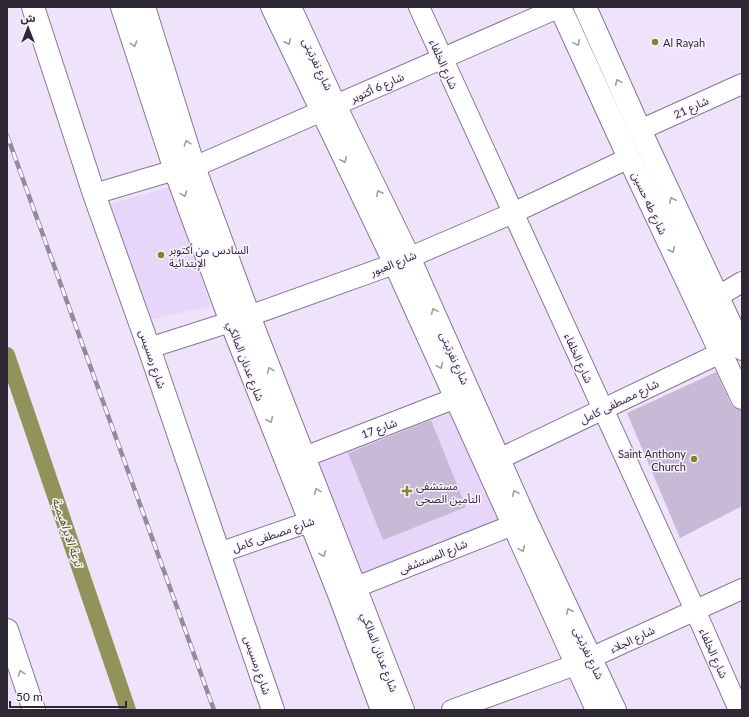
<svg xmlns="http://www.w3.org/2000/svg" width="749" height="717" font-family="Lato,'Noto Sans Arabic',sans-serif">
  <rect width="100%" height="100%" fill="#efe3fb"/>
  <!-- built -->
  <g fill="#e8d6fa">
    <polygon points="174,185 210,306 146,321 111,204"/>
    <polygon points="454,400 510,525 355,586 306,458"/>
  </g>
  <g fill="none" stroke-linecap="round" stroke-linejoin="round">
    <!-- canal -->
    <polyline stroke="#90945a" stroke-width="16" points="7,355 128,710"/>
  </g>
  <!-- building -->
  <g fill="#c8bad7">
    <polygon points="716,372 731,404 735,408 741,410 742,413 742,506 680,538 627,413"/>
    <polygon points="431,420 466,507 383,540 348,453"/>
  </g>
  <g fill="none" stroke-linecap="round" stroke-linejoin="round">
    <!-- minor casing -->
    <g stroke="#857893" stroke-width="22">
      <g id="minor">
        <polyline points="271,7 394,264 596,710"/>
        <polyline points="291,7 336,105 410,257 527,520 616,710"/>
        <polyline points="419,7 695,610 739,710"/>
        <polyline points="640,130 742,84"/>
        <polyline points="194,167 560,7"/>
        <polyline points="94,194 175,170"/>
        <polyline points="717,297 742,282"/>
        <polyline points="149,348 249,316 394,264 513,213 629,158"/>
        <polyline points="499,459 735,346"/>
        <polyline points="289,463 466,394"/>
        <polyline points="219,553 326,516"/>
        <polyline points="341,593 523,521"/>
        <polyline points="452,710 575,665 742,589"/>
      </g>
    </g>
    <!-- major casing -->
    <g stroke="#857893" stroke-width="24">
      <g id="major">
        <polyline points="33,7 94,194 149,348 219,553 273,710"/>
        <polyline points="122,7 175,170 231,322 339,594 382,710"/>
        <polyline points="144,7 194,167 249,316 403,710"/>
        <polyline points="560,7 629,158 742,398"/>
        <polyline points="585,7 640,130 742,349"/>
      </g>
    </g>
    <!-- highway casing -->
    <g stroke="#857893" stroke-width="24">
      <polyline id="highway" points="7,630 34,710"/>
    </g>
    <!-- minor -->
    <use href="#minor" stroke="#fff" stroke-width="20"/>
    <!-- major -->
    <use href="#major" stroke="#fff" stroke-width="22"/>
    <!-- highway -->
    <use href="#highway" stroke="#fff" stroke-width="22"/>
    <!-- rail casing -->
    <g stroke="#938a9c" stroke-width="4.5">
      <polyline id="rail" points="7,135 214,710"/>
    </g>
    <!-- rail -->
    <use href="#rail" stroke="#f9f3ff" stroke-width="3" stroke-dasharray="9" stroke-linecap="butt"/>
  </g>
  <!-- one-way arrows -->
  <defs><path id="oneway-chevron" d="M-2-3.5L2.5 0L-2 3.5" fill="none" stroke-width="1.6" stroke-linecap="round" stroke-linejoin="round"/></defs>
  <g stroke="#a19ea4">
    <use href="#oneway-chevron" transform="translate(288 42) rotate(65)"/>
    <use href="#oneway-chevron" transform="translate(577 43) rotate(66)"/>
    <use href="#oneway-chevron" transform="translate(134 44) rotate(72)"/>
    <use href="#oneway-chevron" transform="translate(618 82) rotate(-114)"/>
    <use href="#oneway-chevron" transform="translate(187 143) rotate(-108)"/>
    <use href="#oneway-chevron" transform="translate(344 160) rotate(65)"/>
    <use href="#oneway-chevron" transform="translate(379 193) rotate(-116)"/>
    <use href="#oneway-chevron" transform="translate(184 194) rotate(70)"/>
    <use href="#oneway-chevron" transform="translate(672 200) rotate(-115)"/>
    <use href="#oneway-chevron" transform="translate(672 250) rotate(65)"/>
    <use href="#oneway-chevron" transform="translate(434 311) rotate(-114)"/>
    <use href="#oneway-chevron" transform="translate(440 366) rotate(66)"/>
    <use href="#oneway-chevron" transform="translate(270 370) rotate(-111)"/>
    <use href="#oneway-chevron" transform="translate(270 420) rotate(68)"/>
    <use href="#oneway-chevron" transform="translate(317 491) rotate(-111)"/>
    <use href="#oneway-chevron" transform="translate(515 493) rotate(-114)"/>
    <use href="#oneway-chevron" transform="translate(522 549) rotate(66)"/>
    <use href="#oneway-chevron" transform="translate(323 554) rotate(68)"/>
    <use href="#oneway-chevron" transform="translate(569 611) rotate(-115)"/>
    <use href="#oneway-chevron" transform="translate(21 673) rotate(-108)"/>
  </g>
  <!-- markers -->
  <g fill="#818530" stroke="#f9f3ff" stroke-width="1.5">
    <circle cx="655" cy="42" r="4"/>
    <circle cx="161" cy="255" r="4"/>
    <circle cx="694" cy="459" r="4"/>
    <path d="M405 485h4v4h4v4h-4v4h-4v-4h-4v-4h4z"/>
  </g>
  <g text-anchor="middle" dominant-baseline="central" stroke-width="3" stroke-linejoin="round" paint-order="stroke">
    <!-- poi labels -->
    <g font-size="11" fill="#2e2834" stroke="#f9f3ff" text-anchor="start">
      <text x="663" y="42">Al Rayah</text>
      <text x="169" y="249">السادس من أكتوبر<tspan x="169" dy="13">الإبتدائية</tspan></text>
      <text x="686" y="453" text-anchor="end">Saint Anthony<tspan x="686" dy="13">Church</tspan></text>
      <text x="416" y="485">مستشفى<tspan x="416" dy="13">التأمين الصحى</tspan></text>
    </g>
    <!-- street labels -->
    <g font-size="11" fill="#2e2834" stroke="#f9f3ff">
      <text transform="translate(318 64) rotate(65)">شارع نفرتيتى</text>
      <text transform="translate(444 64) rotate(66)">شارع الخلفاء</text>
      <text transform="translate(377 87) rotate(-24)">شارع 6 أكتوبر</text>
      <text transform="translate(691 107) rotate(-25)">شارع 21</text>
      <text transform="translate(650 203) rotate(65)">شارع طه حسين</text>
      <text transform="translate(393 263) rotate(-22)">شارع العبور</text>
      <text transform="translate(455 358) rotate(66)">شارع نفرتيتى</text>
      <text transform="translate(579 358) rotate(66)">شارع الخلفاء</text>
      <text transform="translate(153 359) rotate(71)">شارع رمسيس</text>
      <text transform="translate(246 361) rotate(69)">شارع عدنان المالكي</text>
      <text transform="translate(619 401) rotate(-26)">شارع مصطفى كامل</text>
      <text transform="translate(379 428) rotate(-21)">شارع 17</text>
      <text transform="translate(273 534) rotate(-19)">شارع مصطفى كامل</text>
      <text transform="translate(433 556) rotate(-22)">شارع المستشفى</text>
      <text transform="translate(632 639) rotate(-25)">شارع الجلاء</text>
      <text transform="translate(380 652) rotate(69)">شارع عدنان المالكي</text>
      <text transform="translate(589 653) rotate(65)">شارع نفرتيتى</text>
      <text transform="translate(714 653) rotate(66)">شارع الخلفاء</text>
      <text transform="translate(258 665) rotate(71)">شارع رمسيس</text>
    </g>
    <!-- water labels -->
    <g font-size="12" font-style="italic" fill="#535611" stroke="#f9f3ff">
      <text transform="translate(68 532) rotate(71)">ترعة الابراهيمية</text>
    </g>
  </g>
  <!-- border -->
  <rect width="749" height="717" fill="none" stroke="#2e2834" stroke-width="16"/>
  <!-- north arrow -->
  <g transform="translate(28 28)" stroke="#f9f3ff" stroke-width="3" paint-order="stroke">
  <path d="M0-3L7 15L0 10L-7 15Z" fill="#2e2834"/>
  <text y="-6" font-size="11" font-weight="bold" text-anchor="middle" fill="#2e2834">ش</text>
  </g>
  <!-- scale -->
  <path d="M10 701v6h116v-6" fill="none" stroke="#2e2834" stroke-width="2"/>
  <text x="16" y="701" font-size="12" fill="#2e2834" stroke="#f9f3ff" stroke-width="3" paint-order="stroke">50 m</text>
</svg>
